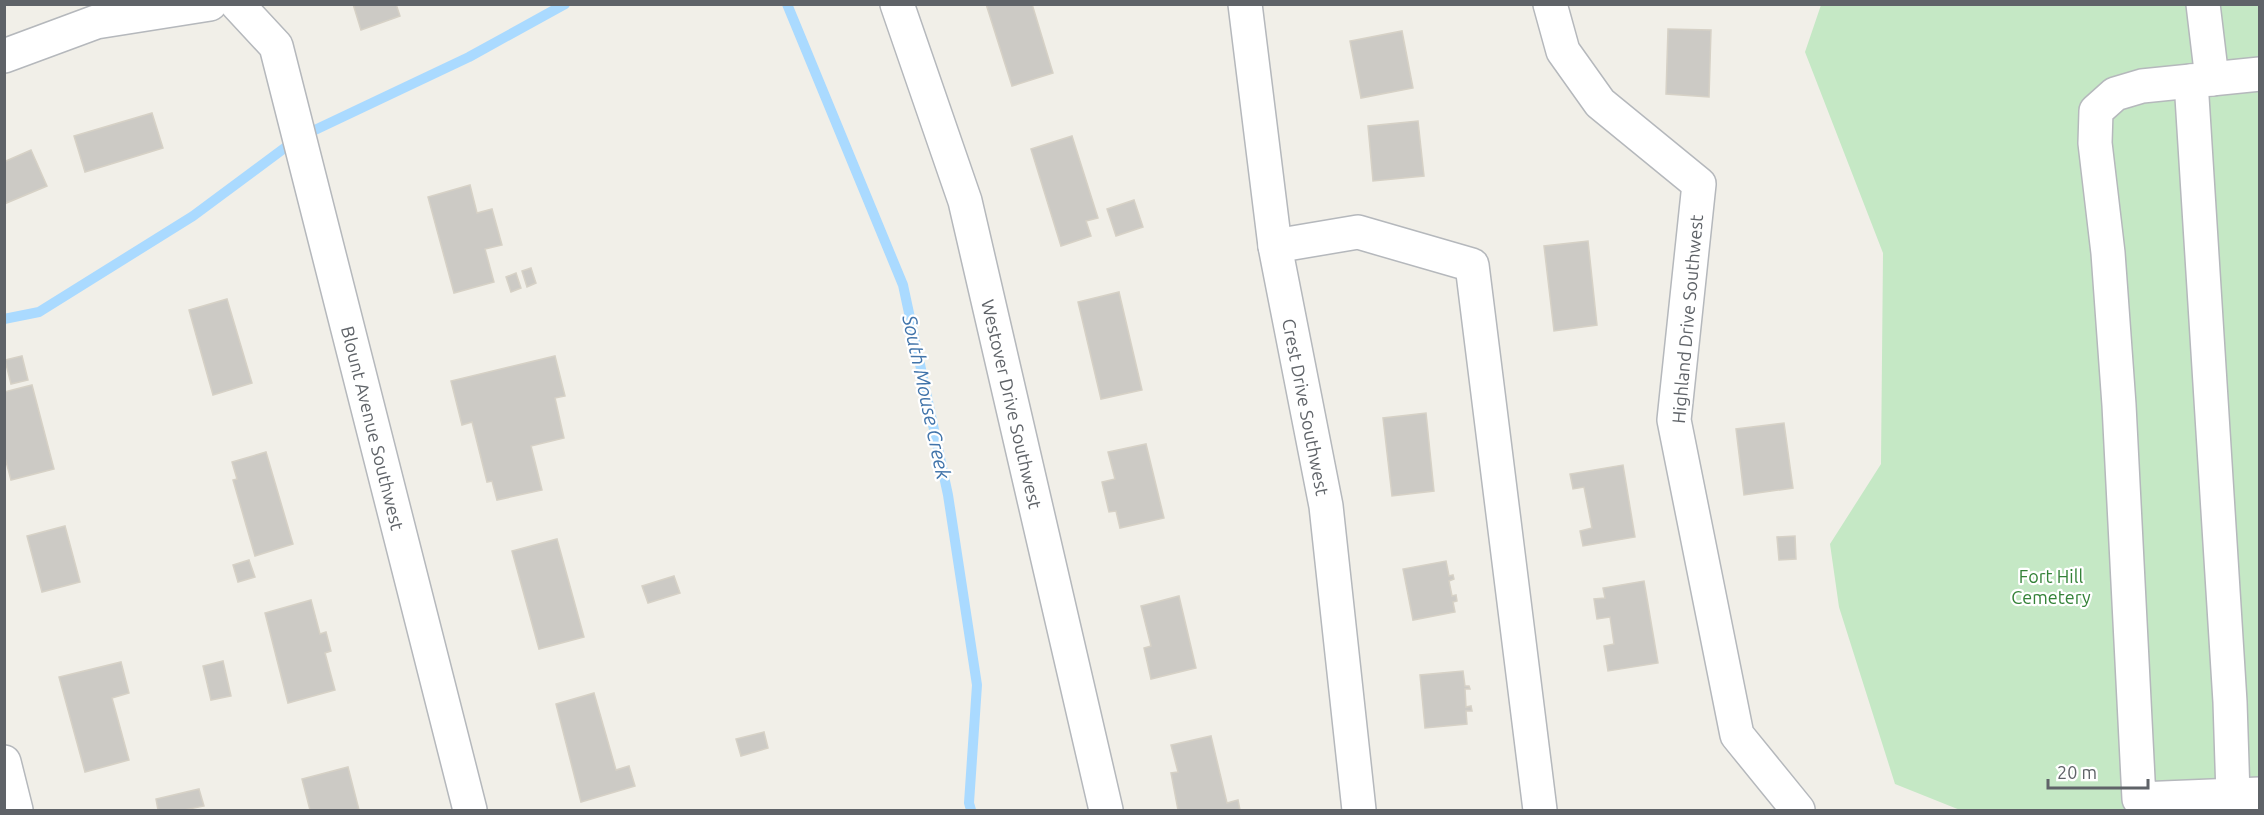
<svg xmlns="http://www.w3.org/2000/svg" width="2264" height="815" font-family="Ubuntu,sans-serif">
  <rect width="100%" height="100%" fill="#f1efe8"/>
  <!-- green -->
  <polygon fill="#c5e8c5" points="1821,5 2259,5 2259,810 1960,810 1895,784 1839,607 1830,544 1881,464 1883,253 1805,52"/>
  <g fill="none" stroke-linecap="round" stroke-linejoin="round">
    <!-- stream -->
    <g stroke="#aadaff" stroke-width="10">
      <polyline points="787,4 903,285 948,495 977,685 969,803 971,810"/>
      <polyline points="4,319 39,312 193,216 298,138 469,57 565,4"/>
    </g>
  </g>
  <!-- building -->
  <g fill="#cccac5" stroke="#d6d1c6" stroke-width="1.5">
    <polygon points="353,4 396,4 400,16 361,30"/>
    <polygon points="986,4 1032,4 1053,73 1012,86"/>
    <polygon points="1668,29 1711,30 1709,97 1666,94"/>
    <polygon points="1402,31 1413,88 1361,98 1350,41"/>
    <polygon points="152,113 163,148 85,172 74,136"/>
    <polygon points="1418,121 1424,176 1373,181 1368,126"/>
    <polygon points="1072,136 1098,218 1086,221 1091,236 1061,246 1031,149"/>
    <polygon points="31,150 47,186 4,204 4,158 6,161"/>
    <polygon points="470,185 477,213 492,209 502,245 485,249 494,282 454,293 428,197"/>
    <polygon points="1134,200 1143,227 1116,236 1107,209"/>
    <polygon points="1588,241 1597,325 1554,331 1544,246"/>
    <polygon points="531,268 536,283 527,287 522,271"/>
    <polygon points="516,273 521,288 511,292 506,277"/>
    <polygon points="1119,292 1142,390 1101,399 1078,302"/>
    <polygon points="227,299 252,383 213,395 189,310"/>
    <polygon points="22,356 28,380 11,384 5,360"/>
    <polygon points="555,356 565,396 555,398 564,438 531,446 542,490 497,500 492,481 487,482 472,422 462,425 451,381"/>
    <polygon points="32,385 54,469 11,480 4,454 4,392"/>
    <polygon points="1426,413 1434,491 1392,496 1383,418"/>
    <polygon points="1784,423 1793,488 1744,495 1736,429"/>
    <polygon points="1146,444 1164,518 1120,528 1116,511 1109,512 1102,482 1115,479 1108,452"/>
    <polygon points="266,452 293,544 255,556 233,480 237,479 232,462"/>
    <polygon points="1623,465 1635,537 1583,546 1580,531 1592,528 1584,487 1573,489 1570,474"/>
    <polygon points="65,526 80,582 42,592 27,536"/>
    <polygon points="1795,536 1796,559 1779,560 1777,537"/>
    <polygon points="557,539 584,637 539,649 512,551"/>
    <polygon points="249,560 255,577 238,582 233,565"/>
    <polygon points="1446,561 1449,576 1453,575 1454,579 1449,581 1452,596 1456,595 1457,601 1453,602 1455,612 1413,620 1403,569"/>
    <polygon points="674,576 680,593 648,603 642,586"/>
    <polygon points="1644,581 1658,663 1608,671 1604,646 1614,644 1610,617 1597,619 1594,599 1605,598 1603,588"/>
    <polygon points="1179,596 1196,668 1151,679 1144,648 1151,646 1141,606"/>
    <polygon points="311,600 320,634 326,632 331,651 325,653 335,690 288,703 265,613"/>
    <polygon points="223,661 231,696 211,700 203,666"/>
    <polygon points="121,662 129,693 112,698 129,760 85,772 59,677"/>
    <polygon points="1463,671 1465,686 1469,686 1470,689 1465,689 1466,707 1471,706 1472,711 1466,711 1467,724 1425,728 1420,675"/>
    <polygon points="594,693 616,770 629,766 635,786 581,802 556,704"/>
    <polygon points="764,732 768,748 741,756 736,739"/>
    <polygon points="1211,736 1227,803 1238,800 1240,810 1178,810 1171,773 1178,772 1171,745"/>
    <polygon points="348,767 359,810 310,810 302,779"/>
    <polygon points="199,789 204,806 184,810 158,810 156,799"/>
  </g>
  <g fill="none" stroke-linecap="round" stroke-linejoin="round">
    <!-- minor casing -->
    <g stroke="#b5b8bc" stroke-width="36">
      <g id="minor">
        <polyline points="237,4 276,46 470,810"/>
        <polyline points="897,4 965,201 1106,810"/>
        <polyline points="1245,4 1275,246 1326,506 1359,810"/>
        <polyline points="1550,4 1563,51 1600,103 1699,184 1674,420 1737,735 1798,810"/>
        <polyline points="2203,4 2212,79"/>
        <polyline points="4,56 96,22 210,4"/>
        <polyline points="2260,74 2142,86 2115,94 2096,111 2095,143 2108,253 2119,405 2139,799 2260,794"/>
        <polyline points="2191,81 2230,702 2233,795"/>
        <polyline points="1275,246 1358,232 1472,265 1540,810"/>
        <polyline points="4,762 16,810"/>
      </g>
    </g>
    <!-- minor -->
    <use href="#minor" stroke="#fff" stroke-width="33"/>
  </g>
  <g text-anchor="middle" dominant-baseline="central" stroke-width="4.5" stroke-linejoin="round" paint-order="stroke">
    <!-- street labels -->
    <g font-size="18" fill="#5f6368" stroke="#fff">
      <text transform="translate(1687 319) rotate(-85)">Highland Drive Southwest</text>
      <text transform="translate(1012 404) rotate(77)">Westover Drive Southwest</text>
      <text transform="translate(1306 407) rotate(79)">Crest Drive Southwest</text>
      <text transform="translate(373 428) rotate(76)">Blount Avenue Southwest</text>
    </g>
    <!-- park labels -->
    <g font-size="18" fill="#348238" stroke="#fff">
      <text x="2051" y="576">Fort Hill<tspan x="2051" dy="21">Cemetery</tspan></text>
    </g>
    <!-- water labels -->
    <g font-size="20" font-style="italic" fill="#4174aa" stroke="#fff">
      <text transform="translate(927 397) rotate(78)">South Mouse Creek</text>
    </g>
  </g>
  <!-- border -->
  <rect width="2264" height="815" fill="none" stroke="#5f6368" stroke-width="12"/>
  <!-- scale -->
  <path d="M2048 779v9h100v-9" fill="none" stroke="#5f6368" stroke-width="3"/>
  <text x="2057" y="779" font-size="18" fill="#5f6368" stroke="#ffffff" stroke-width="4.5" paint-order="stroke">20 m</text>
</svg>
